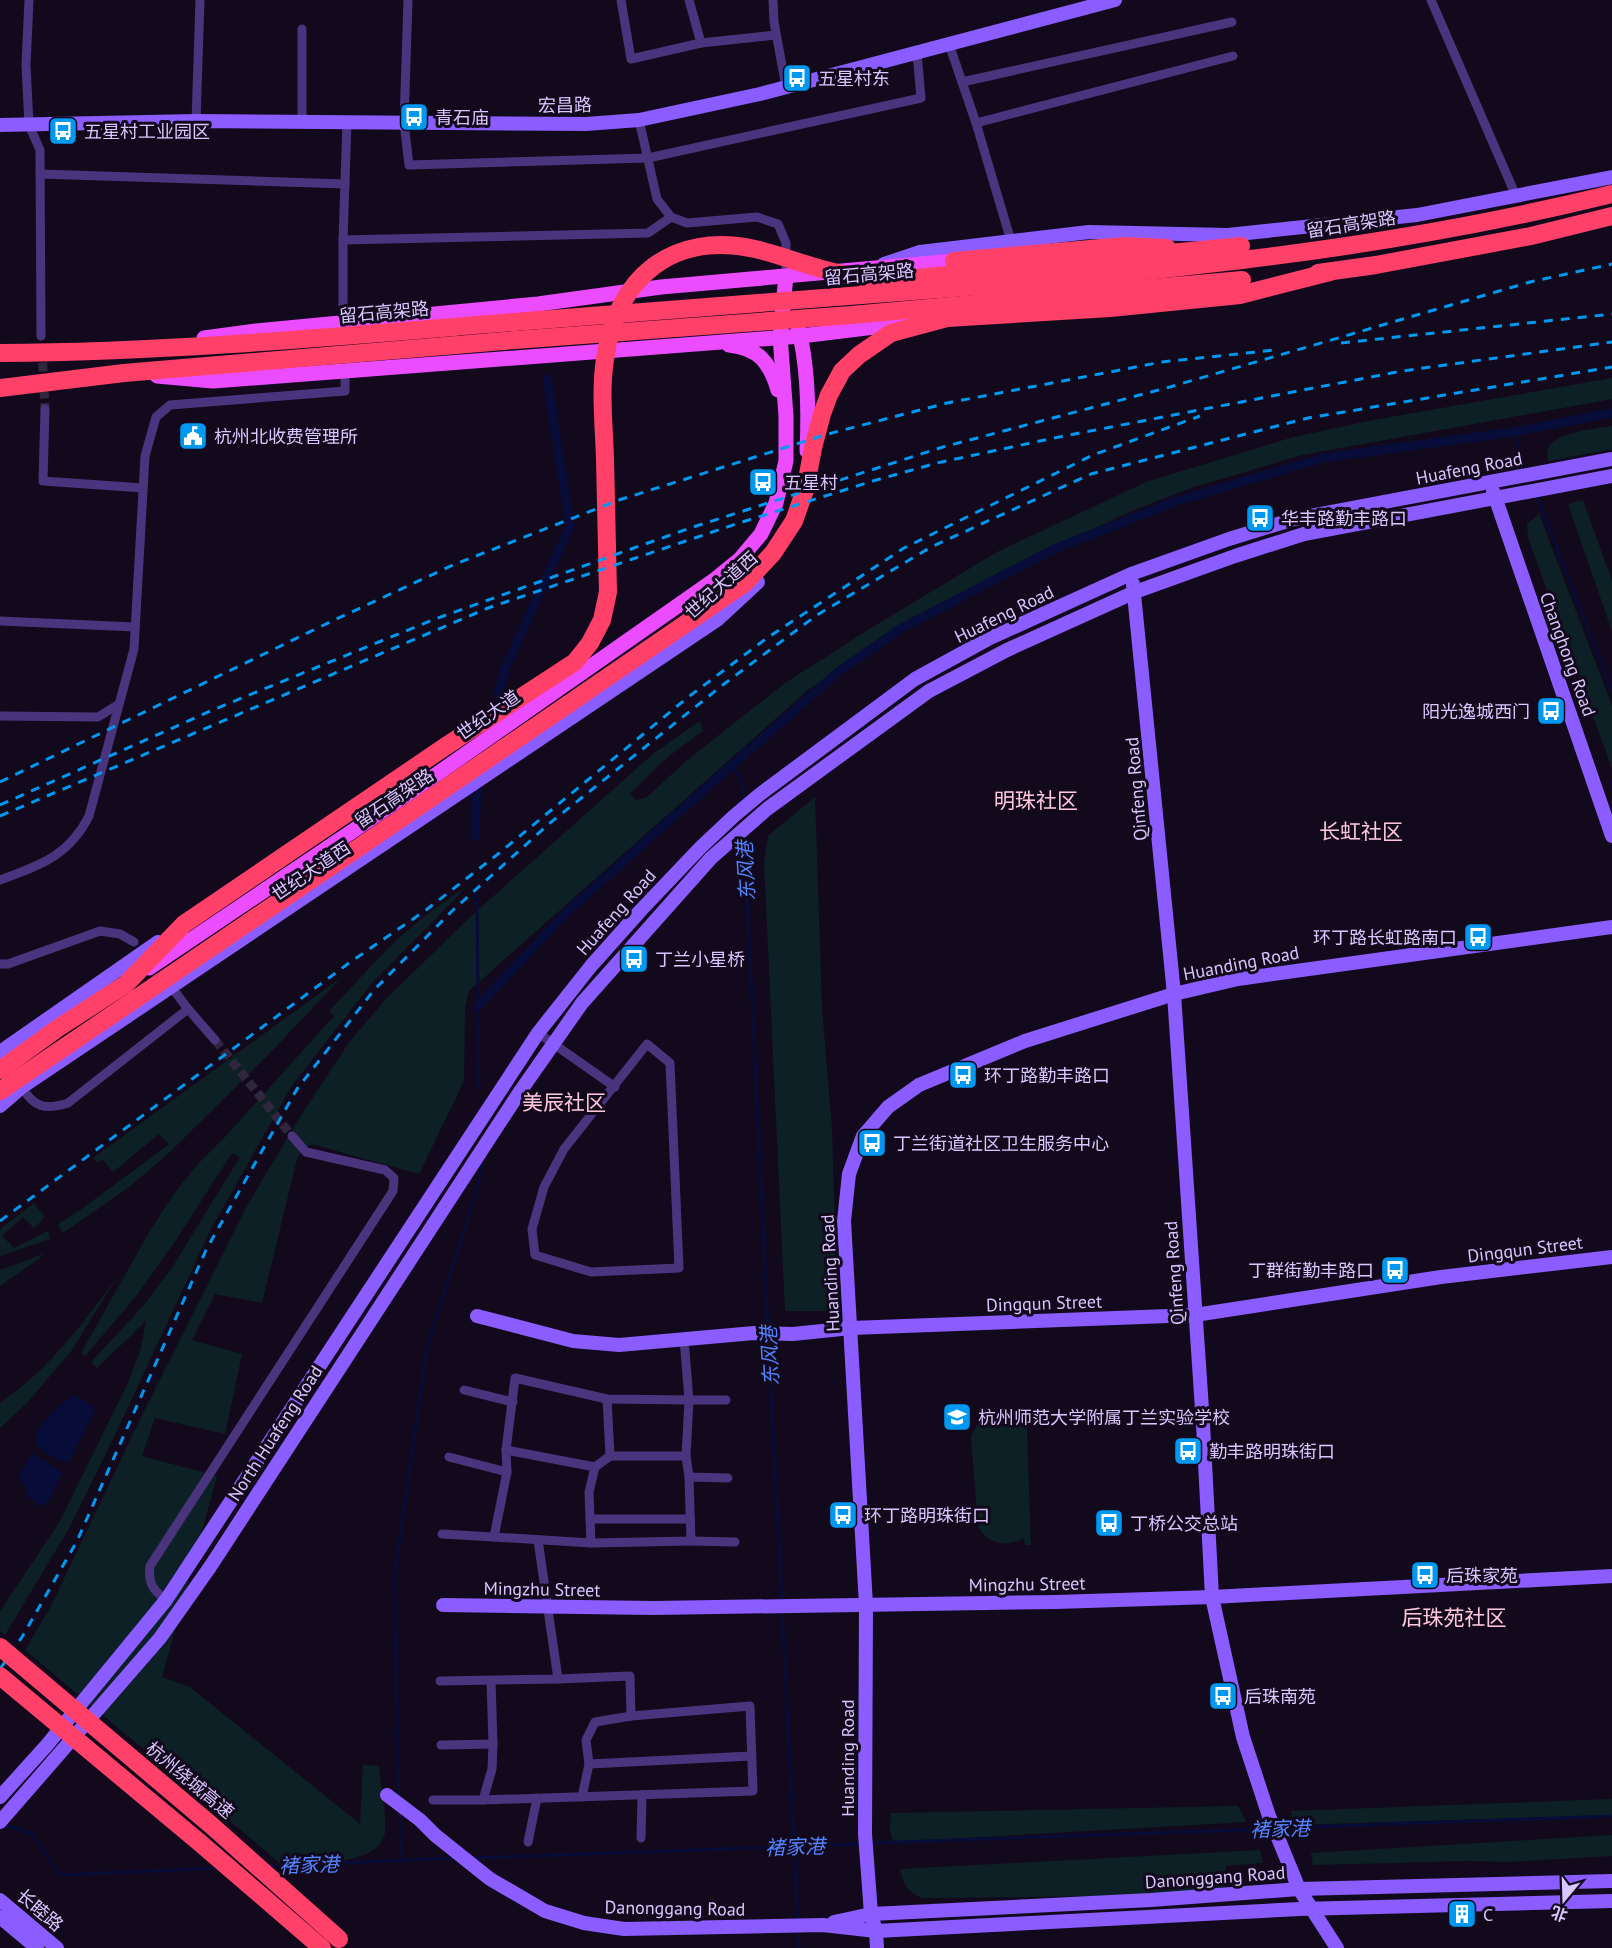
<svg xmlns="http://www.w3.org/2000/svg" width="1612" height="1948" font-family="'PT Sans','Noto Sans SC',sans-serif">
  <rect width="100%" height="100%" fill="#120a1c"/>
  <!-- green -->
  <g fill="#0d2026">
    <path d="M1612 378V399L1302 455 1194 487 1134 510 1050 549 957 597 864 651 808 690 469 991 465 1007 464 1081 419 1174 315 1145 305 1146 297 1159 262 1303 215 1294 192 1340 242 1354 225 1434 155 1418 142 1456 217 1476 162 1677 190 1687 360 1824 363 1765 379 1766C380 1784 387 1815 385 1832 380 1867 308 1863 281 1864L25 1650 51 1606 146 1407 248 1204 298 1120 350 1041 385 1000 469 918 654 753 700 721 703 731 665 759 630 794 636 800 647 797 685 762 785 683 871 628 997 552 1146 482 1290 438 1368 421Z"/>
    <path d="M1612 426V449L1548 461C1548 458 1547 455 1547 452 1550 432 1596 429 1612 426Z"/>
    <polygon points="1583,500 1612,581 1612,631 1568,504"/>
    <polygon points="1539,514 1612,706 1612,768 1528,538 1527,524"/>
    <polygon points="815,797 822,1008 832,1128 837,1304 828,1311 785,1311 764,863 768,836"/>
    <polygon points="465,887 456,898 372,983 291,1087 211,1229 117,1431 68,1530 5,1635 0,1631 0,1611 59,1523 128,1383 141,1348 146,1321 97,1368 91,1362 145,1304 173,1266 240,1157 232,1153 176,1240 137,1295 85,1356 81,1353 151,1229 176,1191 199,1163 225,1137 334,1016 329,1011 394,942 426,915"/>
    <polygon points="342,977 269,1054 170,1152 129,1187 63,1233 58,1224 83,1208 169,1144 159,1134 113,1172 103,1160 97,1162 93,1158"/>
    <polygon points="34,1203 45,1217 34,1228 23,1217 2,1236 14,1248 48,1231 50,1239 0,1256 0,1229"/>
    <polygon points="43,1254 40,1258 0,1286 0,1270"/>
    <path d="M118 1275 72 1350 28 1402 0 1428V1403C49 1369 84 1323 118 1275Z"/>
    <path d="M1026 1406 1031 1545H1025L1024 1538C1007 1548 988 1544 978 1527L971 1437C979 1413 1000 1409 1020 1421V1407Z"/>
    <polygon points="1612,1799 1612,1815 1293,1825 1291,1811"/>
    <polygon points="1238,1806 1246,1822 893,1842 890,1831 891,1813"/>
    <polygon points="1612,1835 1612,1856 1507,1862 1468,1861 1313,1865 1311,1853"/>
    <path d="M1260 1850 1263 1863 1226 1866V1895L923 1898C907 1892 904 1885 900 1869Z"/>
  </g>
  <!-- water -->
  <g fill="#070c38">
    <path d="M73 1395 92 1405 95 1410 70 1460 66 1463C57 1458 42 1453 37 1444 29 1429 62 1404 73 1395Z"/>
    <polygon points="32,1453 63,1473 49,1500 42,1507 27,1496 24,1483 18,1477"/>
  </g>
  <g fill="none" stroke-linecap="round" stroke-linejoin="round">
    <!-- stream -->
    <g stroke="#070c38" stroke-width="3">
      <polyline points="1513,432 1527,471"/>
      <polyline points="1536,494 1612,691"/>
      <polyline points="732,767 742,781 743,801"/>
      <polyline points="744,835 768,1329"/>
      <polyline points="477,895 479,1089"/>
      <polyline points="768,1338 782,1601"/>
      <polyline points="782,1611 798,1922"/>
      <polyline points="399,1798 394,1579 427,1347 477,1190 482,1164"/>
      <polyline points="400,1811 401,1860"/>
      <polyline points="3,1825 31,1833 60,1875 219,1868"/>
      <polyline points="1278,1828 1612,1816"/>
      <polyline points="870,1843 1268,1829"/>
      <polyline points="472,1858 861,1844"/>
      <polyline points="268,1866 456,1858"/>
      <polyline points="798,1928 799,1948"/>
    </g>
    <!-- canal -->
    <g stroke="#070c38" stroke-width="9">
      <polyline points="498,696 505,669 570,526 547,379"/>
      <polyline points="475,836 477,788"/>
      <polyline points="477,1007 566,913 654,834 838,672 900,629 1052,550 1174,502 1323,458 1513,432 1612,413"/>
    </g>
    <!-- street-tunnel -->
    <g stroke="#30263e" stroke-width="9" stroke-dasharray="9 4.5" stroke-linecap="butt">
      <polyline points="42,349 45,409"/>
      <polyline points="215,1040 292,1136"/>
    </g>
    <!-- street -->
    <g stroke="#4a347d" stroke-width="9">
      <polyline points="29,0 26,65 29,125 40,150 41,336"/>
      <polyline points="408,0 404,123 409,165 648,158 921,98 917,53"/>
      <polyline points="621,0 631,59 701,43"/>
      <polyline points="689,0 701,43 775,35"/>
      <polyline points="773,0 774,22 786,87"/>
      <polyline points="1431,0 1516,196"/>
      <polyline points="949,44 976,123 1011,241"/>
      <polyline points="962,82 1232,22"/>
      <polyline points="639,120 657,199 671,217 687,223 757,217 778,224 786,243 786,276"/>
      <polyline points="196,121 200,0"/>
      <polyline points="302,122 302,29"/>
      <polyline points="976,123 1233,56"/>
      <polyline points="40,174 345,184"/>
      <polyline points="343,240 648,233 671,217"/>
      <polyline points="343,306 343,240 347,122"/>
      <polyline points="45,409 43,481 143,488"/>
      <polyline points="0,621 135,627"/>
      <polyline points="0,716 98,717 119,704"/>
      <path d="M0 880C40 865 69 856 89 816L134 649 145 456 156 417 170 405 345 391V379"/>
      <polyline points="0,964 8,964 100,931 120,934 134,942"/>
      <polyline points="188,1009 215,1040"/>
      <polyline points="538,1033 615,1087"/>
      <polygon points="647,1044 670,1063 679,1268 591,1272 535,1255 532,1229 544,1187 564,1149"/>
      <path d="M22 1087C34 1108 46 1110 68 1103L188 1009 176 993"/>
      <polyline points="684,1339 689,1400 607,1399 515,1378 506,1450 507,1472 494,1537 591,1543 691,1541 689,1477 686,1456 689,1400 726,1400"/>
      <polyline points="464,1390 513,1402"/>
      <polyline points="506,1450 595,1467"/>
      <polyline points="610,1456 686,1456"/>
      <polyline points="449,1457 507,1472"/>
      <polyline points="689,1477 728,1478"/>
      <polyline points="590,1519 690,1519"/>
      <polyline points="442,1534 494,1537"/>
      <polyline points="691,1541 735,1542"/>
      <polyline points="591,1543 589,1492 595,1467 610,1456 607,1399"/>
      <path d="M166 1600C153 1590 148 1584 150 1566L393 1191 394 1178 385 1170 306 1152 292 1136"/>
      <polyline points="440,1681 558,1679 538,1540"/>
      <polyline points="491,1681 493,1744 492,1769 483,1800 753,1791 750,1706 631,1716 630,1676 558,1679"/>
      <polyline points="441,1745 493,1744"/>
      <polyline points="589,1764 751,1756"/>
      <polyline points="582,1797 589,1764 586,1740 595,1722 631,1716"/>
      <polyline points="433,1800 483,1800"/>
      <polyline points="641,1838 642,1795"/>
      <polyline points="528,1842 537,1798"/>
    </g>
    <!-- secondary -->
    <g stroke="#8b5cff" stroke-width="14">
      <polyline points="0,125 196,121 586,124 639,120 760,94 1115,0"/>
      <polyline points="884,264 920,252 1089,232 1228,235 1417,215 1612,177"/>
      <polyline points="1493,491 1612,836"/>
      <polyline points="1133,584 1174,994 1203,1424 1212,1597 1243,1737 1269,1816 1299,1889 1337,1948"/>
      <polyline points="0,1052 158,942"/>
      <polyline points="0,1106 22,1087 717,620 758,582"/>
      <polyline points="477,1316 573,1341 619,1345 754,1333 793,1334 851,1328 1195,1315 1441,1277 1612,1257"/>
      <polyline points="443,1605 653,1608 1056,1602 1212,1597 1612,1576"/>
      <polyline points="387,1795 420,1820 435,1835 490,1879 545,1911 584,1923 624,1929 823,1925 876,1931 1300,1909 1612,1901"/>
      <polyline points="0,1797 47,1745 166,1600 538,1033 591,966 641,910 701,847 734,816 759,795 915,679 988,639 1131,574 1229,539 1294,519 1612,459"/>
      <polyline points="0,1822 160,1638 210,1567 519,1093 582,1003 711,858 767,809 929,691 1007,650 1135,592 1235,556 1304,534 1612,476"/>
      <polyline points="0,1900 57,1948"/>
      <polyline points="0,1917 37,1948"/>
      <polyline points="834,1922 871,1914 1151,1900 1299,1889 1612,1881"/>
      <polyline points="877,1948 876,1931 871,1914 865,1834 866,1605 844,1221 849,1174 863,1136 888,1107 919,1085 1025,1041 1174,994 1238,979 1612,927"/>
    </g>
    <!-- primary -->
    <g stroke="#ec4cff" stroke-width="15">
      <path d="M798 326C808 366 809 410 807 451"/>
      <polyline points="204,338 256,331 538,304 661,287 954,261"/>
      <path d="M729 345C759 348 770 363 778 390"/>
      <polyline points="157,376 213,381 801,336 907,323"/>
      <polyline points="149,968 427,781 713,581 740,559 761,534 776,503 786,461 786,416 780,336 786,276"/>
    </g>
    <!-- highway -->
    <g stroke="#ff4069" stroke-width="18">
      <path d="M1242 260C1367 245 1490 224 1612 194"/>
      <polyline points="954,261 1124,246 1167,248"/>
      <polyline points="1318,273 1376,265 1531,236 1612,216"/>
      <path d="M0 353C172 352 343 336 514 322"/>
      <polyline points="0,388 124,373 515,340"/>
      <polyline points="0,1070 58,1028 126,984 184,924 446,746 575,662 590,643 602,620 608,592 605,459"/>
      <polyline points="0,1091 358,848 745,583 773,553 794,521 805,490 813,448 822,414 829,395 842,371 859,355 891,333 947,318 1110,308 1240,295 1330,272"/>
    </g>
    <!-- rail -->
    <g stroke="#0098f0" stroke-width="3" stroke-dasharray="9 8" stroke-linecap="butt">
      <polyline points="1341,343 1612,314"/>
      <polyline points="0,782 330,622 453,565 619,500 828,434 947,403 1162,362 1275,350"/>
      <polyline points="0,805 215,709 435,619 690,528 943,447 1170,387 1530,282 1612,264"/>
      <polyline points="0,816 488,608 736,524 873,481 937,463 1054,438 1402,371 1612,342"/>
      <polyline points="0,1221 349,963 426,910 498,854 687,698 767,638 904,548 1093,455 1200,416"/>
      <polyline points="0,1669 22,1637 77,1541 206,1250 297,1089 374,990 452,911 550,823 724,684 817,615 931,547 1091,474 1308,418 1612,367"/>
    </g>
    <!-- highway-bridge -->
    <g stroke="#ff4069" stroke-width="18">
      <polyline points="514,322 1094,277 1242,260"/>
      <polyline points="515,340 851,315 1242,280"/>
      <path d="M605 459C604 426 600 391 605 359 616 277 673 231 755 249 786 256 816 270 848 275 867 278 887 279 907 279L1241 246"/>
      <polyline points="0,1647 211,1825 339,1939"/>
      <polyline points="0,1676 199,1842 322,1948"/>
    </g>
  </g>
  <!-- icons -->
  <defs>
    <g id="bus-square" transform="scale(1.5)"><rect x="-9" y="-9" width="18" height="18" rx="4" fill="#0098f0" stroke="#120a1c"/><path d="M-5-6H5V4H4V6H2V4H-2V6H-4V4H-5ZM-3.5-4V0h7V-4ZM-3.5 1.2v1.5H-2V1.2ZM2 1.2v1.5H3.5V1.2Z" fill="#fff"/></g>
    <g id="civic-square" transform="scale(1.5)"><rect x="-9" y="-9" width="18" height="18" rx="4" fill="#0098f0" stroke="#120a1c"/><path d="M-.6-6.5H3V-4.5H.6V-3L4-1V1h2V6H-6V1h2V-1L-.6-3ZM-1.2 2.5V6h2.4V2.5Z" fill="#fff"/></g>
    <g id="school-square" transform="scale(1.5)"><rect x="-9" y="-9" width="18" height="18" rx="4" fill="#0098f0" stroke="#120a1c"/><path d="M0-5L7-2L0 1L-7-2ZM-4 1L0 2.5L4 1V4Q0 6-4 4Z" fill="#fff"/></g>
    <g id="building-square" transform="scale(1.5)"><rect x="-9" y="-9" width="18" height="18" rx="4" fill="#0098f0" stroke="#120a1c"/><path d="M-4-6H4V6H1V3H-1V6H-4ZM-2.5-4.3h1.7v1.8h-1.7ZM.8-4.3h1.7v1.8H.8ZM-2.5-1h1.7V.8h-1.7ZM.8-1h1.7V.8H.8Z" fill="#fff"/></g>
  </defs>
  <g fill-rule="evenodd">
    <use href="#bus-square" x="797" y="78"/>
    <use href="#bus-square" x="414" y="117"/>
    <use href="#bus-square" x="63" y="131"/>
    <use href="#civic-square" x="193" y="436"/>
    <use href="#bus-square" x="763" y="482"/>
    <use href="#bus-square" x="1260" y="518"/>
    <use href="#bus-square" x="1551" y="711"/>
    <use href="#bus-square" x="1478" y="937"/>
    <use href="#bus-square" x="634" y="959"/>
    <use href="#bus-square" x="963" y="1075"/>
    <use href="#bus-square" x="872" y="1143"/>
    <use href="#bus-square" x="1395" y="1270"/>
    <use href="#school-square" x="957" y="1417"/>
    <use href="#bus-square" x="1188" y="1451"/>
    <use href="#bus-square" x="843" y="1515"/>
    <use href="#bus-square" x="1109" y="1523"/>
    <use href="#bus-square" x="1425" y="1575"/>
    <use href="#bus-square" x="1223" y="1696"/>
    <use href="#building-square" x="1462" y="1914"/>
  </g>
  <g text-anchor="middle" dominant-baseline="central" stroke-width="6" stroke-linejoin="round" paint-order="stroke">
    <!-- poi labels -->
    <g font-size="18" fill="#dbc5ff" stroke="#120a1c" text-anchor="start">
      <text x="818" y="78">五星村东</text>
      <text x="435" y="117">青石庙</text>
      <text x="84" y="131">五星村工业园区</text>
      <text x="214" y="436">杭州北收费管理所</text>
      <text x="784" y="482">五星村</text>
      <text x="1281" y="518">华丰路勤丰路口</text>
      <text x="1530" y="711" text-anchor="end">阳光逸城西门</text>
      <text x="1457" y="937" text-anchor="end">环丁路长虹路南口</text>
      <text x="655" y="959">丁兰小星桥</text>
      <text x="984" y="1075">环丁路勤丰路口</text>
      <text x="893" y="1143">丁兰街道社区卫生服务中心</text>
      <text x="1374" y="1270" text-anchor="end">丁群街勤丰路口</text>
      <text x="978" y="1417">杭州师范大学附属丁兰实验学校</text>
      <text x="1209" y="1451">勤丰路明珠街口</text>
      <text x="864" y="1515">环丁路明珠街口</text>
      <text x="1130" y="1523">丁桥公交总站</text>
      <text x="1446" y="1575">后珠家苑</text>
      <text x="1244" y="1696">后珠南苑</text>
      <text x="1483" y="1914">C</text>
    </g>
    <!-- street labels -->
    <g font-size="18" fill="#dbc5ff" stroke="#120a1c">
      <text transform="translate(565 105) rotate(-1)">宏昌路</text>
      <text transform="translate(1351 224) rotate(-9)">留石高架路</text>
      <text transform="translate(869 274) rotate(-5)">留石高架路</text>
      <text transform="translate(384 312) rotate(-5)">留石高架路</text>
      <text transform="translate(1469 468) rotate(-11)">Huafeng Road</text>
      <text transform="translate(721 585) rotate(-42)">世纪大道西</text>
      <text transform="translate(1004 614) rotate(-26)">Huafeng Road</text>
      <text transform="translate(1568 654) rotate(70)">Changhong Road</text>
      <text transform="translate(488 715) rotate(-35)">世纪大道</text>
      <text transform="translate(1136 789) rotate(-95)">Qinfeng Road</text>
      <text transform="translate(394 798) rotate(-34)">留石高架路</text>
      <text transform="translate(311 871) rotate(-34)">世纪大道西</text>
      <text transform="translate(616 912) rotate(-48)">Huafeng Road</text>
      <text transform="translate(1241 963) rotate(-11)">Huanding Road</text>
      <text transform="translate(1525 1249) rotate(-7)">Dingqun Street</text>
      <text transform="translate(830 1273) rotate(-93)">Huanding Road</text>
      <text transform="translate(1174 1273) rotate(-94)">Qinfeng Road</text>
      <text transform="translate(1044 1303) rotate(-2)">Dingqun Street</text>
      <text transform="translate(275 1433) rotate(-57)">North Huafeng Road</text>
      <text transform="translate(1027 1584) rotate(-1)">Mingzhu Street</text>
      <text transform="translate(542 1589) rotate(1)">Mingzhu Street</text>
      <text transform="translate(847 1758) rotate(-90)">Huanding Road</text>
      <text transform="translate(190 1780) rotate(40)">杭州绕城高速</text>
      <text transform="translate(1215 1877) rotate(-4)">Danonggang Road</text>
      <text transform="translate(675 1908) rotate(1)">Danonggang Road</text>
      <text transform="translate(40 1910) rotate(40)">长睦路</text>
    </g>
    <!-- water labels -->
    <g font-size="20" font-style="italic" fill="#5382ff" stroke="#120a1c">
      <text transform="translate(746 871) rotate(-93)">东风港</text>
      <text transform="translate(770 1356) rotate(-93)">东风港</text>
      <text transform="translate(1280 1829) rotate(-2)">褚家港</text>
      <text transform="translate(795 1847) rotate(-2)">褚家港</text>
      <text transform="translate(309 1865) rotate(-2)">褚家港</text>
    </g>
    <!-- quarter labels -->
    <g font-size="21" fill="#ffc7dc" stroke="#120a1c">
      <text x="1036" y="800">明珠社区</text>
      <text x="1361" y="831">长虹社区</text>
      <text x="564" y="1102">美辰社区</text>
      <text x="1454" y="1617">后珠苑社区</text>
    </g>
  </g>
  <!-- north arrow -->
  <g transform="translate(1564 1900) rotate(199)" stroke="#120a1c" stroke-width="4.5" paint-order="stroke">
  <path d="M0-4.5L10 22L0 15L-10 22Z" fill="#dbc5ff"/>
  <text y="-9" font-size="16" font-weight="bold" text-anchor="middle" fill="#dbc5ff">北</text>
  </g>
</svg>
